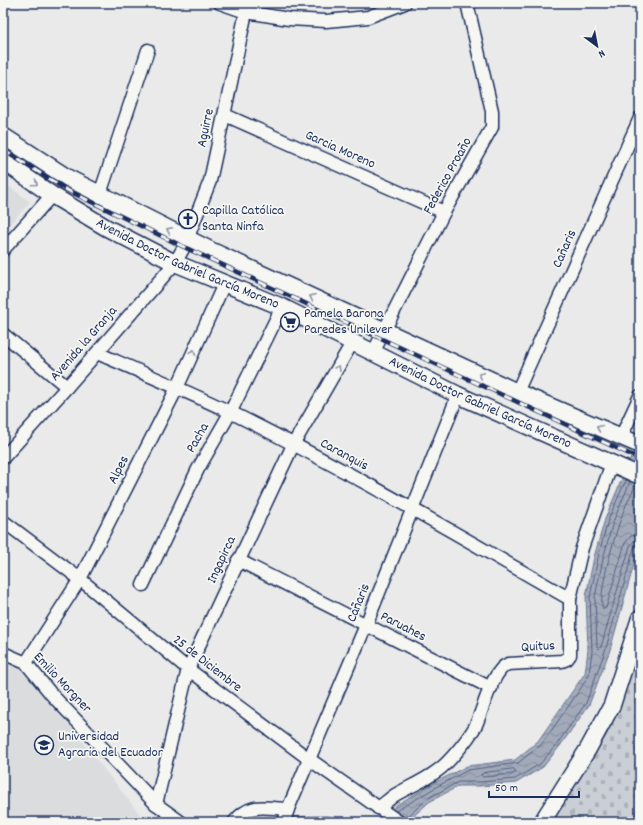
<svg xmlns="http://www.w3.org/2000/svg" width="643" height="825" font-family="Dekko,sans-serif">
  <defs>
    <pattern id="cemetery-stones" width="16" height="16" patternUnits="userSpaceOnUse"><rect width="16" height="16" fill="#caced5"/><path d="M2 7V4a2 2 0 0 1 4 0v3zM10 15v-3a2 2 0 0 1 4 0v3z" fill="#adb1b9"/></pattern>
    <pattern id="water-waves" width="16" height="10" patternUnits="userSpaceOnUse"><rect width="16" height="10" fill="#a2aaba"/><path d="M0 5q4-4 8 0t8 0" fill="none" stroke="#838b9a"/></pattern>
  </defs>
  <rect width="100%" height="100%" fill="#e9eae9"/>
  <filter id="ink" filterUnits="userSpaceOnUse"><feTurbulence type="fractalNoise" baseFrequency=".025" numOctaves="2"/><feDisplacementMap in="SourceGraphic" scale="8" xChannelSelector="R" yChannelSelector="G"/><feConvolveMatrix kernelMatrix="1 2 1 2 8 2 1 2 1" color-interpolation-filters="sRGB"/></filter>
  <g filter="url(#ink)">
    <!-- built -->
    <g fill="#dadcde">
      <polygon points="3,182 30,202 3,232"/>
      <polygon points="3,659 23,667 146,822 3,822"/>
    </g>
    <!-- cemetery -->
    <polygon fill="url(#cemetery-stones)" stroke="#727e9a" points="640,639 640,822 552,822 607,734"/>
    <!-- water -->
    <polygon fill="url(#water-waves)" stroke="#6c7995" points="640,436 640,543 610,650 589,705 560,746 543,767 516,783 480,786 459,786 429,802 407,822 256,822 265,817 327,816 350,820 376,821 398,804 436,782 467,766 515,760 538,741 585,673 588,650 586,596 594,557 605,519"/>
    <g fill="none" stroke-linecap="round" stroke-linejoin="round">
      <!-- shore -->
      <g stroke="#516083" stroke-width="1">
        <polyline points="630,482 613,522 603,559 595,597 597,647 599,649 601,647 630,546 634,541 640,540"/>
        <path d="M636 484C630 497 623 510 619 524 614 539 597 596 603 609L606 608 625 543 631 536 640 534"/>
        <polygon points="514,769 516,772 513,774 483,777 481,775 483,773"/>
        <polyline points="396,811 438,786 468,770 518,763 542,744 581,688 589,674 592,651 590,597 598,558 608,520 626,480"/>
        <polyline points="405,819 427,799 458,782 480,782 515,779 540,764 557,744 586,703 606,648 634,548 636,545 640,545"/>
        <polyline points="292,820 327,820 338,822"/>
      </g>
      <!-- minor casing -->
      <g stroke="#1b2f5e" stroke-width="15">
        <g id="minor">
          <polyline points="220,3 246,12 289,19 326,21 368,17 405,3"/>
          <polyline points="225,115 444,212"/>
          <polyline points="100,194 148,50"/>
          <polyline points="3,250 52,195"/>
          <polyline points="3,334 67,387"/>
          <path d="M97 353C141 372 186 391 230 412 346 469 458 535 570 599"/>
          <polyline points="373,353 444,212 492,127 492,111 467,3"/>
          <polyline points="517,392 640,118"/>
          <polyline points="621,437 640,396"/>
          <polyline points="3,458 67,387 175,263 184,247 210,181 246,12"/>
          <polyline points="3,521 80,579 188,669 309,759 399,822"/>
          <polyline points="238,560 491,688"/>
          <polyline points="143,585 198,469 230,413 282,307"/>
          <polyline points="3,653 26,663 52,695 156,804 181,822"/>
          <polyline points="26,663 80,579 177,388 224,284"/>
          <polyline points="156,804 188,669 293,445 352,343"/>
          <path d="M378 808C384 804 389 799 395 795 409 787 424 781 437 771 449 763 468 739 475 727 483 711 492 670 508 664L562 661 567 659 570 655V599L582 548 612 463"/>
          <path d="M234 822C251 802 264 808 288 809"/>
          <polyline points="284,822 288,809 366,625 458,395"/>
        </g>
      </g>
      <!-- major casing -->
      <g stroke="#1b2f5e" stroke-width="19">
        <g id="major">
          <polyline points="3,136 68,178 210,250 517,392 640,445"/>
          <path id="s1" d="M3 161 52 195 107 228 175 263 282 307 458 395 640 476"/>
          <polyline points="542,822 588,749 612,705 640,618"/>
        </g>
      </g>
      <!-- minor -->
      <use href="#minor" stroke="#f6f6f2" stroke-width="12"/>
      <!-- major -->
      <use href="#major" stroke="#f6f6f2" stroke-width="16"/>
      <!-- rail casing -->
      <g stroke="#1b2f5e" stroke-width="4.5">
        <polyline id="rail" points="3,150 67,190 184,247 640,459"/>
      </g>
      <!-- rail -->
      <use href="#rail" stroke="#f6f6f2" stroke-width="3" stroke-dasharray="9" stroke-linecap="butt"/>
    </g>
    <!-- one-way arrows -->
    <defs><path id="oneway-chevron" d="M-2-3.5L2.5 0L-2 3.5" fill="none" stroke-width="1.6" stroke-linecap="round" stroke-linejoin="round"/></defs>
    <g stroke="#8892a8">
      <use href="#oneway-chevron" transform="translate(35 183) rotate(35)"/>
      <use href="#oneway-chevron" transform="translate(169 230) rotate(-153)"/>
      <use href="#oneway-chevron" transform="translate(312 297) rotate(-155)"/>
      <use href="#oneway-chevron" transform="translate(193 352) rotate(-66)"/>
      <use href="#oneway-chevron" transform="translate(338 368) rotate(-60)"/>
      <use href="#oneway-chevron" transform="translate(481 375) rotate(-155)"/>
      <use href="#oneway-chevron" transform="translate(599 428) rotate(-157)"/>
    </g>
  </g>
  <!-- icons -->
  <defs>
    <g id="church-ring" transform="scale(1)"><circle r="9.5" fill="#f6f6f2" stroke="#1b2f5e" stroke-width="1.5"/><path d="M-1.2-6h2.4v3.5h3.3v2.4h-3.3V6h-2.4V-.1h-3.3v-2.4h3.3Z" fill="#1b2f5e"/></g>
    <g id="supermarket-ring" transform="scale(1)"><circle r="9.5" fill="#f6f6f2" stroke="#1b2f5e" stroke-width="1.5"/><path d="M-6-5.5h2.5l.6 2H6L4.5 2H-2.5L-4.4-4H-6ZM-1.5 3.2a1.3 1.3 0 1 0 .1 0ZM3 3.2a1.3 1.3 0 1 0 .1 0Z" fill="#1b2f5e"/></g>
    <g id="university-ring" transform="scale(1)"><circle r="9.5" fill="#f6f6f2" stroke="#1b2f5e" stroke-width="1.5"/><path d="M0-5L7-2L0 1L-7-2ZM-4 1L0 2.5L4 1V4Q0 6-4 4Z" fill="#1b2f5e"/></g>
  </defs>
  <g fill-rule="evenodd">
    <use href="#church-ring" x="188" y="219"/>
    <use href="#supermarket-ring" x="290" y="322"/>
    <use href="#university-ring" x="44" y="745"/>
  </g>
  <g text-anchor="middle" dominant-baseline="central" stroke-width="3.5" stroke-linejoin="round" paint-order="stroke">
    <!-- street labels -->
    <g font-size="14" fill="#1b2f5e" stroke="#f6f6f2">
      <text transform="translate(206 128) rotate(-78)">Aguirre</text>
      <text transform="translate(340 150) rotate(24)">Garcia Moreno</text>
      <text transform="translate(448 176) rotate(-61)">Federico Proaño</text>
      <text transform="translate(565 249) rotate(-66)">Cañaris</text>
      <text stroke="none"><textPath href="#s1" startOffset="212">Avenida Doctor Gabriel García Moreno</textPath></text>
      <text transform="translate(84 344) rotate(-49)">Avenida la Granja</text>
      <text stroke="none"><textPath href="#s1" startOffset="536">Avenida Doctor Gabriel García Moreno</textPath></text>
      <text transform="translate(198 438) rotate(-60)">Pacha</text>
      <text transform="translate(344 455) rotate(28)">Caranquis</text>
      <text transform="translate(119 470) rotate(-63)">Alpes</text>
      <text transform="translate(222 560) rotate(-65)">Ingapirca</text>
      <text transform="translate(359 603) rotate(-68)">Cañaris</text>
      <text transform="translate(403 627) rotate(27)">Paruahes</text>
      <text transform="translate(538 647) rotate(-3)">Quitus</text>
      <text transform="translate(207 664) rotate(38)">25 de Diciembre</text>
      <text transform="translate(62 683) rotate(47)">Emilio Morgner</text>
    </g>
    <!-- poi labels -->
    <g font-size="14" fill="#1b2f5e" stroke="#f6f6f2" text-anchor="start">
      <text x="202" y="211">Capilla Católica<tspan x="202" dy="16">Santa Ninfa</tspan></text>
      <text x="304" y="314">Pamela Barona<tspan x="304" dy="16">Paredes Unilever</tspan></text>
      <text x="58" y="737">Universidad<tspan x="58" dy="16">Agraria del Ecuador</tspan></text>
    </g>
  </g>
  <!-- margin -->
  <rect width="643" height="825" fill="none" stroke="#f6f6f2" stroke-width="16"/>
  <rect x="8" y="8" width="627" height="809" fill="none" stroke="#1b2f5e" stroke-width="1.5" filter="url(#ink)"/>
  <!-- north arrow -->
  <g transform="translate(597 46) rotate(148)" stroke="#f6f6f2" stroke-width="3" paint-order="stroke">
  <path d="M0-3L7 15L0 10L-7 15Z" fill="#1b2f5e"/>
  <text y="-6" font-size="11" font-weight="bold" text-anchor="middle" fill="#1b2f5e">N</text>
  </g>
  <!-- scale -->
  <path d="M489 791v6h90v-6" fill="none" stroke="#1b2f5e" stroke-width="2"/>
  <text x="495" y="791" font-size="12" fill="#1b2f5e" stroke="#f6f6f2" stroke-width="3" paint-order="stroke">50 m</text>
</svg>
